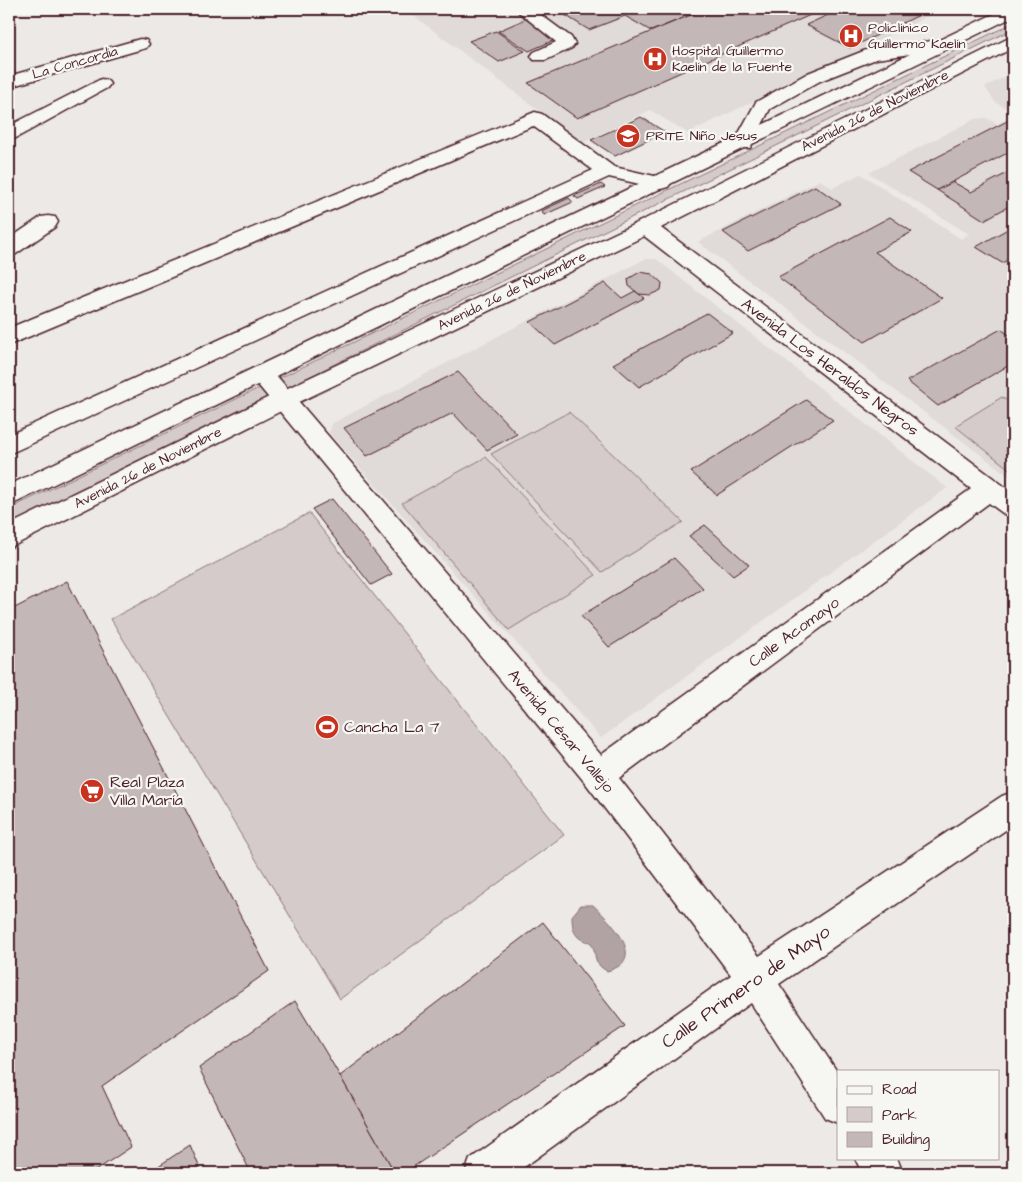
<svg xmlns="http://www.w3.org/2000/svg" width="1022" height="1182" font-family="'Architects Daughter',sans-serif">
  <rect width="100%" height="100%" fill="#ece9e6"/>
  <filter id="ink" filterUnits="userSpaceOnUse"><feTurbulence type="fractalNoise" baseFrequency=".02" numOctaves="2"/><feDisplacementMap in="SourceGraphic" scale="10" xChannelSelector="R" yChannelSelector="G"/><feConvolveMatrix kernelMatrix="1 2 1 2 8 2 1 2 1" color-interpolation-filters="sRGB"/></filter>
  <g filter="url(#ink)">
    <!-- built -->
    <g fill="#e0dad8">
      <polygon points="405,9 943,9 688,133 650,110 582,143"/>
      <polygon points="1013,73 1013,112 995,102 985,87"/>
      <polygon points="1013,116 1013,479 698,242 820,180 832,188 861,174 961,239 969,234 869,173 975,119 986,118 997,124"/>
      <polygon points="645,259 656,259 947,488 601,738 329,433 333,423"/>
    </g>
    <!-- green -->
    <g fill="#d4cbca" stroke="#8f757a">
      <polygon points="1013,23 1013,29 9,525 9,509"/>
      <polygon points="1002,397 1013,405 1013,472 955,426"/>
      <polygon points="569,412 683,522 602,572 491,454"/>
      <polygon points="486,457 596,575 509,630 402,503"/>
      <polygon points="309,513 564,835 340,999 111,619"/>
    </g>
    <!-- water -->
    <path fill="#b1a2a3" stroke="#886e73" d="M581 905H593C610 921 650 960 607 971 590 962 599 954 590 942 575 940 572 930 572 916Z"/>
    <!-- building -->
    <g fill="#c4b7b7" stroke="#4a1f2b">
      <polygon points="567,9 705,9 651,31 625,16 589,30 560,12"/>
      <polygon points="705,9 824,9 577,118 528,83"/>
      <polygon points="841,9 928,9 930,10 850,48 806,25"/>
      <polygon points="528,18 559,38 529,51 498,31"/>
      <polygon points="496,31 525,51 499,62 469,41"/>
      <polygon points="641,117 665,132 615,156 591,140"/>
      <polygon points="1013,118 1013,150 937,190 908,172"/>
      <polygon points="1013,170 1013,204 984,220 937,190 953,182 971,192"/>
      <polygon points="601,184 605,187 578,199 574,196"/>
      <polygon points="815,186 841,204 748,251 723,232"/>
      <polygon points="569,198 573,202 544,215 541,211"/>
      <polygon points="890,217 912,232 875,252 942,298 865,342 778,277"/>
      <polygon points="1013,226 1013,257 1002,263 976,247"/>
      <polygon points="640,272 652,274 662,283 661,290 650,295 639,294 629,286 628,279"/>
      <polygon points="605,283 622,298 635,291 644,298 555,345 530,322"/>
      <polygon points="707,313 733,333 639,387 613,364"/>
      <polygon points="1001,329 1013,338 1013,363 938,406 907,381"/>
      <polygon points="458,372 517,434 487,450 453,413 367,456 344,428"/>
      <polygon points="806,400 833,420 717,495 691,472"/>
      <polygon points="332,499 392,574 371,585 312,509"/>
      <polygon points="705,525 749,565 733,576 689,536"/>
      <polygon points="674,558 703,588 609,647 581,616"/>
      <polygon points="67,581 269,971 102,1086 131,1147 92,1173 9,1173 9,611"/>
      <polygon points="543,922 625,1026 404,1173 395,1173 340,1076"/>
      <polygon points="295,1001 340,1076 395,1173 251,1173 199,1068"/>
      <polygon points="190,1145 202,1173 148,1173"/>
    </g>
    <g fill="none" stroke-linecap="round" stroke-linejoin="round">
      <!-- minor casing -->
      <g stroke="#4a1f2b" stroke-width="3">
        <g id="minor">
          <polygon points="515,9 533,9 571,37 575,44 572,48 546,60 534,60 531,56 534,52 556,42"/>
          <polygon points="140,39 146,40 149,44 146,48 9,87 9,76"/>
          <polygon points="946,39 952,40 955,44 952,48 876,59 820,81 770,109 750,148 736,148 733,144 756,102 808,73 866,50"/>
          <polygon points="101,79 107,80 110,84 107,88 16,138 9,140 9,126"/>
          <polygon points="535,112 542,114 614,167 668,179 671,183 668,187 661,189 609,177 9,454 9,435 593,170 533,126 9,345 9,328"/>
          <polygon points="48,216 55,217 58,222 55,227 16,254 9,256 9,239 41,217"/>
          <polygon points="646,220 653,222 1013,493 1013,517 1004,514 989,503 619,778 759,956 1002,796 1013,792 1013,825 779,984 838,1073 838,1123 825,1118 751,1003 516,1173 465,1173 470,1159 731,975 587,785 254,380 250,374 254,368 262,366 270,368 601,755 971,489 639,232 636,227 639,222"/>
          <polygon points="855,1158 897,1158 903,1173 862,1173"/>
        </g>
      </g>
      <!-- major casing -->
      <g stroke="#4a1f2b" stroke-width="3">
        <g id="major">
          <polygon points="1004,9 1013,9 1013,17 9,506 9,485"/>
          <polygon points="1013,36 1013,48 653,232 291,406 9,548 9,525 275,394 639,222"/>
        </g>
      </g>
      <!-- minor -->
      <use href="#minor" fill="#f6f6f2" fill-rule="evenodd"/>
      <!-- major -->
      <use href="#major" fill="#f6f6f2" fill-rule="evenodd"/>
    </g>
  </g>
  <!-- icons -->
  <defs>
    <g id="hospital-disc" transform="scale(1.25)"><circle r="9.5" fill="#c8321e" stroke="#f6f6f2"/><path d="M-5-5h3v3.5h4V-5h3V5h-3V1.5h-4V5h-3Z" fill="#fff"/></g>
    <g id="school-disc" transform="scale(1.25)"><circle r="9.5" fill="#c8321e" stroke="#f6f6f2"/><path d="M0-5L7-2L0 1L-7-2ZM-4 1L0 2.5L4 1V4Q0 6-4 4Z" fill="#fff"/></g>
    <g id="stadium-disc" transform="scale(1.25)"><circle r="9.5" fill="#c8321e" stroke="#f6f6f2"/><path d="M0-5a6.5 5 0 1 0 0 10a6.5 5 0 1 0 0-10ZM-3.5-1.8h7v3.6h-7Z" fill="#fff"/></g>
    <g id="supermarket-disc" transform="scale(1.25)"><circle r="9.5" fill="#c8321e" stroke="#f6f6f2"/><path d="M-6-5.5h2.5l.6 2H6L4.5 2H-2.5L-4.4-4H-6ZM-1.5 3.2a1.3 1.3 0 1 0 .1 0ZM3 3.2a1.3 1.3 0 1 0 .1 0Z" fill="#fff"/></g>
  </defs>
  <g fill-rule="evenodd">
    <use href="#hospital-disc" x="851" y="36"/>
    <use href="#hospital-disc" x="655" y="59"/>
    <use href="#school-disc" x="628" y="136"/>
    <use href="#stadium-disc" x="327" y="727"/>
    <use href="#supermarket-disc" x="92" y="791"/>
  </g>
  <g text-anchor="middle" dominant-baseline="central" stroke-width="4.5" stroke-linejoin="round" paint-order="stroke">
    <!-- far-poi labels -->
    <g font-size="14" fill="#4a1f2b" stroke="#f6f6f2" text-anchor="start">
      <text x="868" y="28">Policlínico<tspan x="868" dy="16">Guillermo Kaelín</tspan></text>
      <text x="672" y="51">Hospital Guillermo<tspan x="672" dy="16">Kaelín de la Fuente</tspan></text>
      <text x="646" y="136">PRITE Niño Jesus</text>
    </g>
    <!-- far-street labels -->
    <g font-size="14" fill="#4a1f2b" stroke="#f6f6f2">
      <text transform="translate(75 63) rotate(-16)">La Concordia</text>
      <text transform="translate(875 111) rotate(-27)">Avenida 26 de Noviembre</text>
      <text transform="translate(512 291) rotate(-26)">Avenida 26 de Noviembre</text>
      <text transform="translate(148 468) rotate(-27)">Avenida 26 de Noviembre</text>
    </g>
    <!-- street labels -->
    <g font-size="16" fill="#4a1f2b" stroke="#f6f6f2">
      <text transform="translate(830 367) rotate(37)">Avenida Los Heraldos Negros</text>
      <text transform="translate(794 632) rotate(-36)">Calle Acomayo</text>
      <text transform="translate(561 731) rotate(50)">Avenida César Vallejo</text>
    </g>
    <!-- poi labels -->
    <g font-size="16" fill="#4a1f2b" stroke="#f6f6f2" text-anchor="start">
      <text x="344" y="727">Cancha La 7</text>
      <text x="110" y="782">Real Plaza<tspan x="110" dy="18">Villa María</tspan></text>
    </g>
    <!-- near-street labels -->
    <g font-size="19" fill="#4a1f2b" stroke="#f6f6f2">
      <text transform="translate(746 987) rotate(-35)">Calle Primero de Mayo</text>
    </g>
  </g>
  <!-- margin -->
  <rect width="1022" height="1182" fill="none" stroke="#f6f6f2" stroke-width="30"/>
  <rect x="15" y="15" width="992" height="1152" fill="none" stroke="#4a1f2b" stroke-width="2" filter="url(#ink)"/>
  <!-- legend -->
  <rect x="837" y="1070" width="162" height="90" fill="#f6f6f2" stroke="#b1a0a2"/>
  <rect x="847" y="1086" width="25" height="8" fill="#f6f6f2" stroke="#b1a0a2"/>
  <text x="882" y="1094" font-size="15" fill="#4a1f2b">Road</text>
  <rect x="847" y="1107" width="25" height="15" fill="#d4cbca" stroke="#b1a0a2"/>
  <text x="882" y="1120" font-size="15" fill="#4a1f2b">Park</text>
  <rect x="847" y="1132" width="25" height="15" fill="#c4b7b7" stroke="#b1a0a2"/>
  <text x="882" y="1144" font-size="15" fill="#4a1f2b">Building</text>
</svg>
